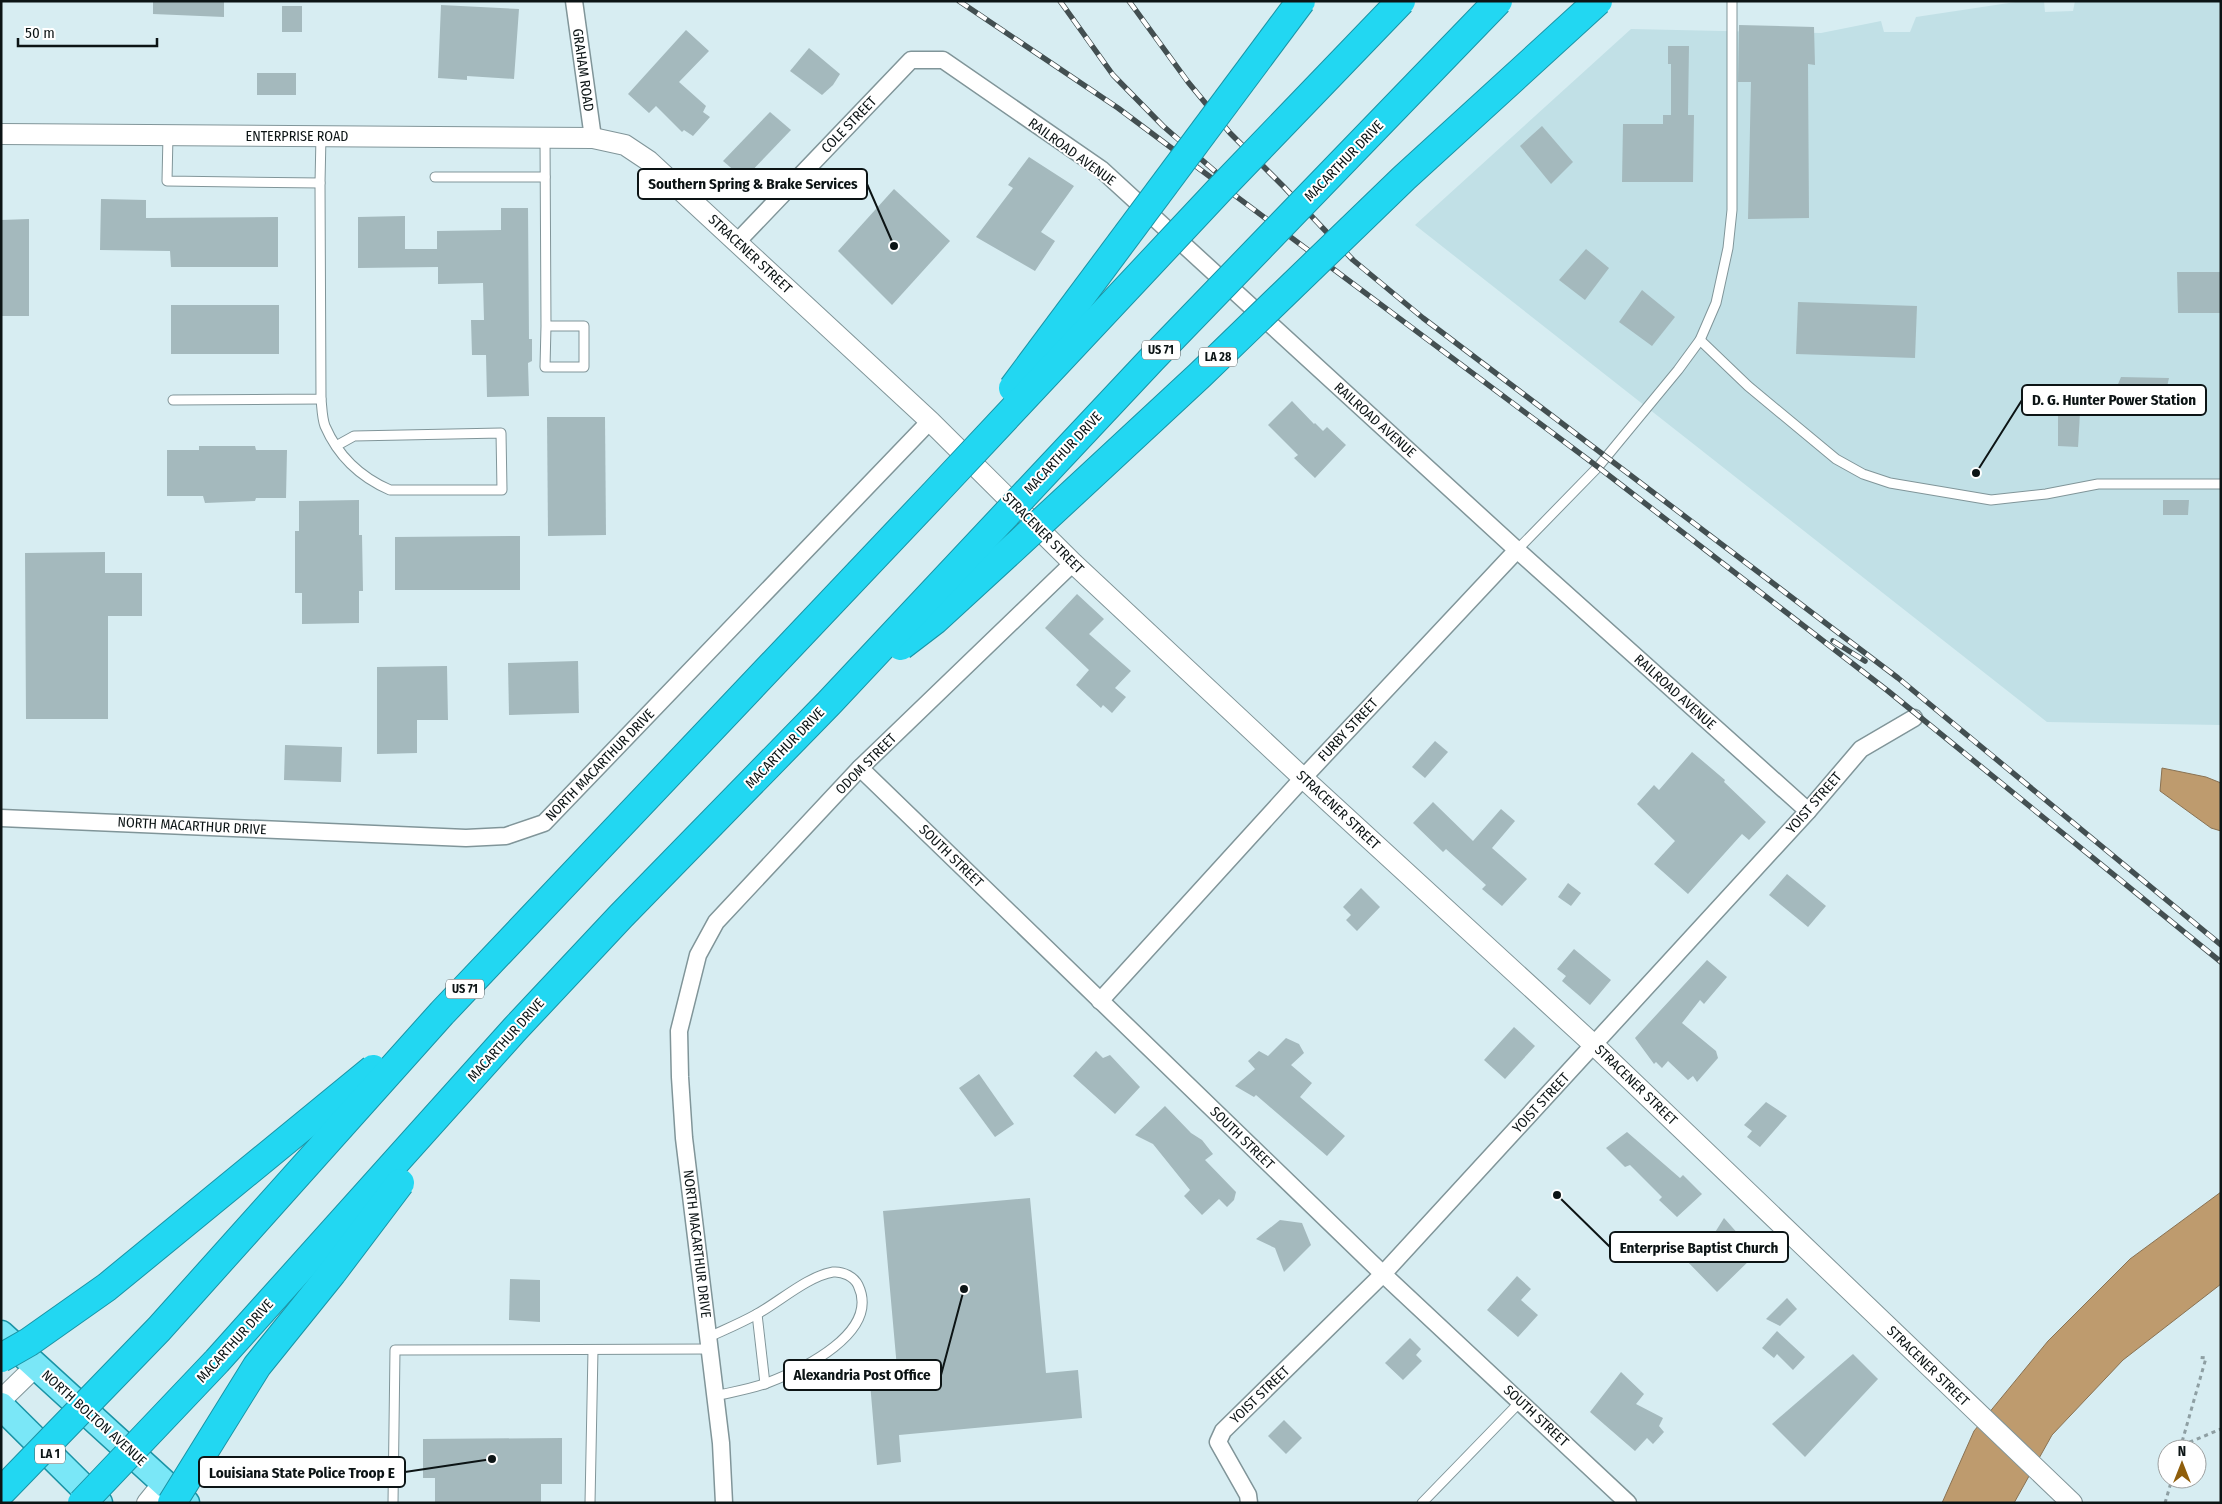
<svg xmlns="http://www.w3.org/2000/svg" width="2222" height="1504" font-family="'Fira Sans Condensed',sans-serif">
  <rect width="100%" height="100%" fill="#d7edf2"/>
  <!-- built -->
  <polygon fill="#c1e0e6" points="2022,1 2044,1 2045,12 2073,11 2075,1 2221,1 2221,725 2047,722 1415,225 1631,29 1821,33 1881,21 1884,32 1910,32 1916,17"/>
  <!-- water -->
  <g fill="#be9b6e" stroke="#897253">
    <polygon points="2162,768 2206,777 2221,783 2221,831 2211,828 2160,791"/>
    <polygon points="2221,1192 2221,1284 2123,1360 2052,1435 2014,1503 1942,1503 1974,1431 2048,1341 2130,1259"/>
  </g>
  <!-- building -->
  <g fill="#a4b9bd">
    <polygon points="153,1 224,1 224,17 153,14"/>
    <polygon points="441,5 519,9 514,79 467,76 467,80 438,78"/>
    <rect x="282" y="6" width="20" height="26"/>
    <polygon points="1739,25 1814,27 1815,65 1808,64 1809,218 1748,219 1751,82 1738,82"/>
    <polygon points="686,30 709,51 679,82 706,106 703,112 710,117 693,136 684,130 682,132 656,106 649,113 628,94"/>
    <polygon points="1668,46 1689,46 1688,115 1694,115 1693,182 1622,182 1623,124 1663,124 1663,115 1671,115 1671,64 1668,64"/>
    <polygon points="809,48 840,74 833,85 822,95 790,71"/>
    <rect x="257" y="73" width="39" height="22"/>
    <polygon points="770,112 791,130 744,179 723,161"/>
    <polygon points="1542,126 1573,162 1551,184 1520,146"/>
    <polygon points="1029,157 1074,186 1041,232 1055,241 1035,271 976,237 1013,188 1008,185"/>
    <polygon points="894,189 950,241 892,305 838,251"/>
    <polygon points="101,199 146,200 146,218 278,217 278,267 171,267 170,251 100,250"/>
    <polygon points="501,208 528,208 529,339 532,339 532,361 528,363 529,396 487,397 486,355 472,355 471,320 484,320 483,283 438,284 438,267 358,268 358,217 405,216 405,249 437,249 437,231 501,230"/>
    <polygon points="29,219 29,316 1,316 1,220"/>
    <polygon points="1586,249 1609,268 1585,300 1559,280"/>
    <polygon points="2177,272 2221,272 2221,313 2178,313"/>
    <polygon points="1642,290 1675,317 1652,346 1619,322"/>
    <polygon points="1798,302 1917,306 1915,358 1796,354"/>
    <rect x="171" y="305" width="108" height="49"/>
    <polygon points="2121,377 2169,378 2166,391 2168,403 2120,402 2116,389"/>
    <polygon points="1292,401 1314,424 1315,423 1323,431 1327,427 1346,445 1315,478 1294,458 1298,455 1268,425"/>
    <polygon points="2080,413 2078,447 2058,446 2058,414"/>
    <polygon points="547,417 605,417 606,535 548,536"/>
    <polygon points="199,446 255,446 256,450 287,450 286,498 256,498 255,501 205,503 203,496 167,496 167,450 199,450"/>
    <polygon points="359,500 359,535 362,535 363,591 359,591 359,623 302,624 302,593 295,593 295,531 299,531 299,501"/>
    <polygon points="2163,500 2189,500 2188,515 2163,515"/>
    <polygon points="520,536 520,590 395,590 395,537"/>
    <polygon points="105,552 105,573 142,573 142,616 108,616 108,719 26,719 25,553"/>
    <polygon points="1077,594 1104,619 1089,634 1131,671 1115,688 1126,697 1112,713 1103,705 1101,708 1076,685 1089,670 1045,628"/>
    <polygon points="578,661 579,713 509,715 508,663"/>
    <polygon points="447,666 448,720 417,720 417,753 377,754 377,667"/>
    <polygon points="1435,741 1448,752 1425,778 1412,767"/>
    <polygon points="285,745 342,747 341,782 284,780"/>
    <polygon points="1692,752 1725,780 1724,782 1766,822 1749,840 1742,834 1688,894 1654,864 1675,841 1637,804 1654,785 1659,790"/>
    <polygon points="1433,802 1473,841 1501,809 1515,821 1492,848 1527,879 1502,906 1482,889 1486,885 1446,849 1443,852 1413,823"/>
    <polygon points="1787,874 1826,906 1808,927 1769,895"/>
    <polygon points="1568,883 1581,893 1571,906 1558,897"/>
    <polygon points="1361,888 1380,907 1357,931 1346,920 1351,915 1343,907"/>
    <polygon points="1574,949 1611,980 1590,1005 1562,981 1566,976 1557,969"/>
    <polygon points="1707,960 1727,977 1704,1004 1700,1000 1682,1023 1716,1051 1718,1058 1697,1082 1693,1076 1688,1080 1668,1061 1662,1068 1656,1062 1654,1064 1635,1038"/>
    <polygon points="1514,1027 1535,1046 1505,1079 1484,1060"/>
    <polygon points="1286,1038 1299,1044 1304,1053 1291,1065 1312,1083 1300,1097 1345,1136 1327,1156 1256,1095 1254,1097 1235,1086 1255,1069 1248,1061 1259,1051 1268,1056"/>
    <polygon points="1096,1051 1103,1058 1110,1055 1140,1087 1115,1114 1073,1076"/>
    <polygon points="979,1074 1014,1124 995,1137 959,1088"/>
    <polygon points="1766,1102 1787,1116 1760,1147 1747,1137 1752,1131 1744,1125"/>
    <polygon points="1165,1106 1191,1133 1202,1140 1213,1154 1205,1160 1236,1192 1234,1200 1227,1207 1219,1199 1202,1215 1184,1196 1190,1190 1153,1144 1135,1135"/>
    <polygon points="1627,1132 1680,1178 1683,1175 1702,1194 1677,1217 1659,1200 1662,1197 1630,1165 1625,1167 1606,1148"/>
    <polygon points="1030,1198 1046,1373 1078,1370 1082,1418 899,1435 901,1462 877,1465 869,1371 897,1368 883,1211"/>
    <polygon points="1724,1218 1756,1254 1717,1292 1685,1259 1714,1234"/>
    <polygon points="1280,1220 1302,1223 1311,1245 1284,1272 1275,1248 1256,1239"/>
    <polygon points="1517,1276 1531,1289 1521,1300 1538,1315 1518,1337 1487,1310"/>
    <polygon points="510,1279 540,1280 540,1322 509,1320"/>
    <polygon points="1787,1298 1797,1309 1780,1326 1766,1319"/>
    <polygon points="1777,1331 1805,1357 1793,1370 1777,1354 1774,1358 1762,1348"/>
    <polygon points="1410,1338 1421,1349 1416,1355 1422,1361 1403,1380 1385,1363"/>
    <polygon points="1853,1354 1878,1379 1805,1457 1772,1424"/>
    <polygon points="1621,1372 1644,1394 1636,1404 1663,1418 1659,1426 1664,1432 1653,1444 1647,1438 1635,1451 1590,1412"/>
    <polygon points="1284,1420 1302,1438 1286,1454 1268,1436"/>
    <polygon points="562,1438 562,1484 541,1484 541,1503 435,1503 435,1478 423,1478 423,1439"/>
  </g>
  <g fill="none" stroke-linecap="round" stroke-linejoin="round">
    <!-- service casing -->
    <g stroke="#809599" stroke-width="11">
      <g id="service">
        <polyline points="168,135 167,181 320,183 321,136"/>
        <polyline points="545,138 546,326 584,326 584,367 545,367 546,326"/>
        <polyline points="435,177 545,177"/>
        <polyline points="1700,340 1748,386 1836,459 1863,474 1890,483 1991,500 2046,494 2098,484 2221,484"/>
        <path d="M321 399C322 408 322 418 325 426 338 456 360 477 390 490H502L501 433 354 436 336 446"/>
        <polyline points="173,400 321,399 320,183"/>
        <polyline points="1517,550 1598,467 1678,370 1700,340 1716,303 1728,248 1732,210 1732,1"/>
        <polyline points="757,1314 765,1384"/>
        <path d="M709 1337C724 1330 741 1323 757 1314 779 1302 808 1276 833 1272 843 1271 854 1277 858 1285 881 1333 801 1370 767 1383 751 1389 732 1392 715 1396"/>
        <polyline points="393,1503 395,1350 710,1349"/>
        <polyline points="590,1503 593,1350"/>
        <polyline points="1422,1503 1520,1402"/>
      </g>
    </g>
    <!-- minor casing -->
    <g stroke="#809599" stroke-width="19">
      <g id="minor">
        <polyline points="574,1 593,138"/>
        <polyline points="737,242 911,60 943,60 1101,169 1517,550 1808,811"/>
        <polyline points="860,768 1383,1274 1628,1503"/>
        <polyline points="1,818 466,838 506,836 544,823 930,421"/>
        <polyline points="1100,1001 1303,778 1517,550"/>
        <polyline points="724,1503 721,1443 684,1138 680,1077 679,1031 698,955 716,922 860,768 1073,563"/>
        <polyline points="1249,1503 1248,1495 1218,1442 1223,1431 1383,1274 1808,811 1861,749 1914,718"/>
      </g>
    </g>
    <!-- tertiary casing -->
    <g stroke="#809599" stroke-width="22">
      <g id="tertiary">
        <polyline points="1,134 593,138 625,145 649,161 930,421 1073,563 1303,778 1594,1045 2072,1503"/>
        <polyline points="1,1400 36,1366"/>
        <polyline points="147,1503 164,1482"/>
      </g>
    </g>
    <!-- primary casing -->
    <g stroke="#1a93a5" stroke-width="29">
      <g id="primary">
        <polyline points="1,1334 186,1503"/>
        <polyline points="1,1406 99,1503"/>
      </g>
    </g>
    <!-- path -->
    <g stroke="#8e9fa3" stroke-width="3" stroke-dasharray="4 4" stroke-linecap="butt">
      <polyline points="2180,1449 2206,1358 2197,1357"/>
      <polyline points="2185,1449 2190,1442 2221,1429"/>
      <polyline points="2165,1503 2172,1479"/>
    </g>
    <!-- service -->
    <use href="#service" stroke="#fff" stroke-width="9"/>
    <!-- minor -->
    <use href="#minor" stroke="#fff" stroke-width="16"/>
    <!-- tertiary -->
    <use href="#tertiary" stroke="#fff" stroke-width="20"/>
    <!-- primary -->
    <use href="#primary" stroke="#7ae7f7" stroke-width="26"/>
    <!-- rail casing -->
    <g stroke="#434f51" stroke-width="5.5">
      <g id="rail">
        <polyline points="959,1 1118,108 1598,467 1888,691 2221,962"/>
        <polyline points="1060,1 1113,75 1163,126 1225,180"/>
        <polyline points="1129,1 1188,82 1230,133 1284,187 1353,260 1423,318 1898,678 2221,945"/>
        <polyline points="1833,641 1865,661"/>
      </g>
    </g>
    <!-- rail -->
    <use href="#rail" stroke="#fff" stroke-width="4" stroke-dasharray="11" stroke-linecap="butt"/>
    <!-- motorway-bridge casing -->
    <g stroke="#1a93a5" stroke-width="30" stroke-linecap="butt">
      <g id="motorway-bridge">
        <polyline points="1013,388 1301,1"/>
        <polyline points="901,646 935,620 1020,542 1200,375 1404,178 1598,1"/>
        <polyline points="1,1358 29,1342 107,1287 373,1069"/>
        <polyline points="1,1492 159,1329 442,1013 935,493 1222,187 1401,1"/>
        <polyline points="82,1503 217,1361 515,1029 621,916 829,703 1152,359 1498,1"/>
        <polyline points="172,1503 257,1366 332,1273 400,1183"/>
      </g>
    </g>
    <!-- motorway-bridge -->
    <use href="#motorway-bridge" stroke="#22d7f2" stroke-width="28"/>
  </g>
  <g text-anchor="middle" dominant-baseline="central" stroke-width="4" stroke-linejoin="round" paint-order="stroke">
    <!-- shield labels -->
    <g fill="#fff" stroke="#555a5b" stroke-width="1">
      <rect x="1142" y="340.5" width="38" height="19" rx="4"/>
      <rect x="1199" y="347.5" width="38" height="19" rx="4"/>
      <rect x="446" y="979.5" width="38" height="19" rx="4"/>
      <rect x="35" y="1444.5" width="30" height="19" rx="4"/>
    </g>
    <g font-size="12" font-weight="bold" fill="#0c1415">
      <text x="1161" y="350">US 71</text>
      <text x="1218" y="357">LA 28</text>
      <text x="465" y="989">US 71</text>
      <text x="50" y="1454">LA 1</text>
    </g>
    <!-- street labels -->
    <g font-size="14" fill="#0c1415" stroke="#fff">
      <text transform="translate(583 70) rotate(82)">GRAHAM ROAD</text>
      <text transform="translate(849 125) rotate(-46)">COLE STREET</text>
      <text x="297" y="136">ENTERPRISE ROAD</text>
      <text transform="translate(1072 152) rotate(36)">RAILROAD AVENUE</text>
      <text transform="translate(1344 161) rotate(-46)">MACARTHUR DRIVE</text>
      <text transform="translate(750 254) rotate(43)">STRACENER STREET</text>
      <text transform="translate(1375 420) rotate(42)">RAILROAD AVENUE</text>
      <text transform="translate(1063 453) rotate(-47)">MACARTHUR DRIVE</text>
      <text transform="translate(1043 533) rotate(45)">STRACENER STREET</text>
      <text transform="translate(1675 692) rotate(42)">RAILROAD AVENUE</text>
      <text transform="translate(1348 730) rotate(-47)">FURBY STREET</text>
      <text transform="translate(785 748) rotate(-46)">MACARTHUR DRIVE</text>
      <text transform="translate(866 764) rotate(-45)">ODOM STREET</text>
      <text transform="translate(600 765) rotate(-46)">NORTH MACARTHUR DRIVE</text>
      <text transform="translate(1814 803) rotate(-49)">YOIST STREET</text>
      <text transform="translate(1338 810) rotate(43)">STRACENER STREET</text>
      <text transform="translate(192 826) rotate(3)">NORTH MACARTHUR DRIVE</text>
      <text transform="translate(951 856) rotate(44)">SOUTH STREET</text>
      <text transform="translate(506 1040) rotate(-48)">MACARTHUR DRIVE</text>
      <text transform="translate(1636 1085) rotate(44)">STRACENER STREET</text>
      <text transform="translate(1541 1103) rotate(-47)">YOIST STREET</text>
      <text transform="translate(1242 1138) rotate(44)">SOUTH STREET</text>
      <text transform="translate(697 1244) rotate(83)">NORTH MACARTHUR DRIVE</text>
      <text transform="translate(235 1341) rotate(-48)">MACARTHUR DRIVE</text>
      <text transform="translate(1928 1366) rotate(44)">STRACENER STREET</text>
      <text transform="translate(1260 1395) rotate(-44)">YOIST STREET</text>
      <text transform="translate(1536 1416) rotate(43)">SOUTH STREET</text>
      <text transform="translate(94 1418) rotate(42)">NORTH BOLTON AVENUE</text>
    </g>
  </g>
  <!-- callouts -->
  <path fill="none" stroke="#0c1415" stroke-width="2" d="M894 246L867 184M1976 473L2022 400M1557 1195L1610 1247M964 1289L941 1375M492 1459L405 1472"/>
  <g fill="#0c1415" stroke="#fff" stroke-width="2">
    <circle cx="894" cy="246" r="5"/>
    <circle cx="1976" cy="473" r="5"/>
    <circle cx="1557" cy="1195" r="5"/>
    <circle cx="964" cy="1289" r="5"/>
    <circle cx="492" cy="1459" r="5"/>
  </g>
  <g fill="#fff" stroke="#0c1415" stroke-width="2">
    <rect x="638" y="169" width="229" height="30" rx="5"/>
    <rect x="2022" y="385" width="184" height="30" rx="5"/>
    <rect x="1610" y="1232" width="178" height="30" rx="5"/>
    <rect x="784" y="1360" width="157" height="30" rx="5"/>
    <rect x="199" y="1457" width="206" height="30" rx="5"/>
  </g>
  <g font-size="15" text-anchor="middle" font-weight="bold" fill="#0c1415">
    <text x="753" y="189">Southern Spring &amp; Brake Services</text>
    <text x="2114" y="405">D. G. Hunter Power Station</text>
    <text x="1699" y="1253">Enterprise Baptist Church</text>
    <text x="862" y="1380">Alexandria Post Office</text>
    <text x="302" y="1478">Louisiana State Police Troop E</text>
  </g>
  <!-- border -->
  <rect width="2222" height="1504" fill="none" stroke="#0c1415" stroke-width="5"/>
  <!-- north arrow -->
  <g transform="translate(2182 1464)"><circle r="24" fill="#ffffff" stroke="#9ea1a1"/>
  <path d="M0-4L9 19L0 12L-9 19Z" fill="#8f5e0b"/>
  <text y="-8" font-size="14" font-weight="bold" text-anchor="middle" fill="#0c1415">N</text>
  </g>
  <!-- scale -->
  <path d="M18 38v8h139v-8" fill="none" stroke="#0c1415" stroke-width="2.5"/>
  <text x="25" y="38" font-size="15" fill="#0c1415" stroke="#ffffff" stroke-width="4" paint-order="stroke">50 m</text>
</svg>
